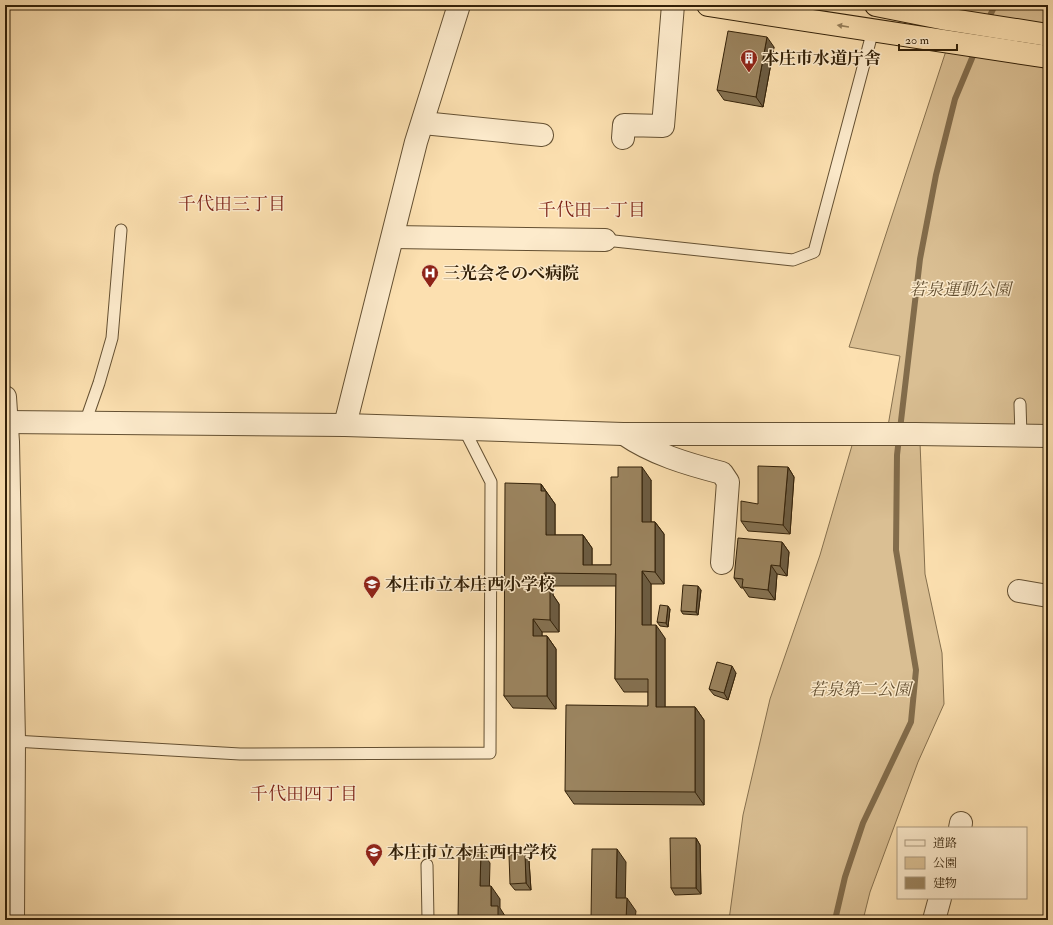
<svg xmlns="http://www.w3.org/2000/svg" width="1053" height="925" font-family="'IM FELL Double Pica','Noto Serif JP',serif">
  <rect width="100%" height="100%" fill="#fce0b0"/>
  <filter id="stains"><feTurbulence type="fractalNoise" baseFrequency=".005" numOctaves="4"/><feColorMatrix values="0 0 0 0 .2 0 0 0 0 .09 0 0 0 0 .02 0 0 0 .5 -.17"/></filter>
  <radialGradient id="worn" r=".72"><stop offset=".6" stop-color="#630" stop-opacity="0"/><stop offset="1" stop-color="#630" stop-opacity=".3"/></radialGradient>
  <!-- green -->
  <g fill="#dabf93" stroke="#86704e">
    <polygon points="961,5 1048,5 1048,425 888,426 900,356 849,347"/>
    <polygon points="853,442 920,442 925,574 942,653 944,704 918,762 870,892 863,920 729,920 743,815 770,699 820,555"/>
  </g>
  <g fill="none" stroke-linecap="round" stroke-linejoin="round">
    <!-- stream -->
    <g stroke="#826c4b" stroke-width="6">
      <polyline points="987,22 995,5"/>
      <polyline points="835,920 845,877 863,823 911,722 916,670 896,550 897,455 920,259 936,175 955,99 975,51"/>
    </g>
    <!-- lane casing -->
    <g stroke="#645032" stroke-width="13">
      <g id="lane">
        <polyline points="605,240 793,260 814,252 873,30"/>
        <polyline points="1020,404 1021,436"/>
        <polyline points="85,423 99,383 112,338 121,230"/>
        <polyline points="14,741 240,754 490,753 491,482 464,429"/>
        <polyline points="427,865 428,920"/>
      </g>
    </g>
    <!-- street casing -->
    <g stroke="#645032" stroke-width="24">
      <g id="street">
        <polyline points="423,123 542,135"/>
        <polyline points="623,138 624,125 663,126 673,5"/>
        <polyline points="393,237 605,240"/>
        <polyline points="5,397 8,442 14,741 13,920"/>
        <polyline points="5,422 345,425 623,434 916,434 1048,436"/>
        <polyline points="345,425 416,142 459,5"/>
        <path d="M624 434C653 454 687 464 722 473L728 482 722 563"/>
        <polyline points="1019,591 1048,596"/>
        <polyline points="960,828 961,823"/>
        <polyline points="934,920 940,898"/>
      </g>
    </g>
    <!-- highway casing -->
    <g stroke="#322008" stroke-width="24">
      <g id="highway">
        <polyline points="708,5 1048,57"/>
        <polyline points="876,5 946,19 1048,35"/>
      </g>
    </g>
    <!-- lane -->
    <use href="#lane" stroke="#fdebcc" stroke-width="11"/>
    <!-- street -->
    <use href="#street" stroke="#fdebcc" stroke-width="22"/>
    <!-- highway -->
    <use href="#highway" stroke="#fce0b0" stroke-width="22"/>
  </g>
  <!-- wall -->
  <g fill="#857252" stroke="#322008">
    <polygon points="774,47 763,107 724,100 717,90"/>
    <polygon points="788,467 794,477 790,534 748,531 741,521 758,504"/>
    <polygon points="651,480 651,522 655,522 664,534 664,584 651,584 651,625 665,638 665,707 695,707 704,720 704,805 574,804 565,791 648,706 648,692 624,692 615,679 616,586 553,586 553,595 559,604 559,632 542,632 542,636 547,636 556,649 556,709 513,708 504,696 541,484 555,504 555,535 583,535 592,548 592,565 611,565"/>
    <polygon points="782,542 789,552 787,576 777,574 775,600 749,597 743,588 741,588 734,578"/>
    <polygon points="701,590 698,615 683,614 681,611"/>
    <polygon points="670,609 668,627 660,626 657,622"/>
    <polygon points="736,673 728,700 714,695 709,689"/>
    <polygon points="696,838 700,845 701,894 675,895 671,888"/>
    <polygon points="529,861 531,890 515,890 510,884"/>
  </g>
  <!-- shaded-wall -->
  <g fill="#6c5c42" stroke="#322008">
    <polygon points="767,37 774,47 763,107 756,97"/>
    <polygon points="642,467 651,480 651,534 642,522"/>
    <polygon points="788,467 794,477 790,534 783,525"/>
    <polygon points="541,484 555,504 555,548 546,535 541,491"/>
    <polygon points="655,522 664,534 664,584 655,572"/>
    <polygon points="583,535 592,548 592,573 583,565"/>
    <polygon points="782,542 789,552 787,576 780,566"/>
    <polygon points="771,565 777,574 775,600 768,590"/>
    <polygon points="642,571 651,584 651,637 642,625"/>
    <polygon points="544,573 553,586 553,595 559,604 559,632 550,620 544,591"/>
    <polygon points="698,586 701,590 698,615 696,612"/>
    <polygon points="668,606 670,609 668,627 666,623"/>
    <polygon points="533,619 542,632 542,649 533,636"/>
    <polygon points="656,625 665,638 665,720 656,707"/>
    <polygon points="547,636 556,649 556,709 547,696"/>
    <polygon points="732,666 736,673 728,700 724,693"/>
    <polygon points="695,707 704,720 704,805 695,792"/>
    <polygon points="696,838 700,845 701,894 696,888"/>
    <polygon points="617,849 626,862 625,911 616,898"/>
    <polygon points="481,850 490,863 489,899 480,886"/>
    <polygon points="525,854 529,861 531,890 526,883"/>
    <polygon points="491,886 500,899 500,908 507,919 507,920 498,920 491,906"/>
    <polygon points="627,898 636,911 635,920 626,920"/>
  </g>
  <!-- building -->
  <g fill="#9b845f" stroke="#322008">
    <polygon points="728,31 767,37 756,97 717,90"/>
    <polygon points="758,466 788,467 783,525 741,521 741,501 758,504"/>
    <polygon points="618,467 642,467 642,522 655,522 655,572 642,571 642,625 656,625 656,707 695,707 695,792 565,791 566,705 648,706 648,679 615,679 616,574 544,573 544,591 550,591 550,620 533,619 533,636 547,636 547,696 504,696 505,483 541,484 541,491 546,491 546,535 583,535 583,565 611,565 611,477 618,477"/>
    <polygon points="738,538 782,542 780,566 771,565 768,590 742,587 743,579 734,578"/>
    <polygon points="683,585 698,586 696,612 681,611"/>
    <polygon points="660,605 668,606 666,623 657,622"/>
    <polygon points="717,662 732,666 724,693 709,689"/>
    <polygon points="670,838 696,838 696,888 671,888"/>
    <polygon points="592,849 617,849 616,898 627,898 626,920 591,920"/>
    <polygon points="459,850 481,850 480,886 491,886 491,906 498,906 498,920 458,920"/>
    <polygon points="525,854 526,883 510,884 509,855"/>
  </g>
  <!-- one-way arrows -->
  <defs><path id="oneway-solid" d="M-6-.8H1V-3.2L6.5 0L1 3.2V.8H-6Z"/></defs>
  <use fill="#97805c" href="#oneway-solid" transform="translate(843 26) rotate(-171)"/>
  <!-- icons -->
  <defs>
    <g id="building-pin" transform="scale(0.9)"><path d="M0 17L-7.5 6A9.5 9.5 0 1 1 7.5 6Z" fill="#8f2418" stroke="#fdebcc"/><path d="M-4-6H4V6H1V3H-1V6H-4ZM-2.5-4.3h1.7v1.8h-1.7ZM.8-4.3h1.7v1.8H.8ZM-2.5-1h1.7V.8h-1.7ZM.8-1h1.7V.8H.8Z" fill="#fff"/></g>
    <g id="hospital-pin" transform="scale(0.9)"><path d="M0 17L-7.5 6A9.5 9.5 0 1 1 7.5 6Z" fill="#8f2418" stroke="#fdebcc"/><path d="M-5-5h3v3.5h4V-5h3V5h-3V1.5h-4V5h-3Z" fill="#fff"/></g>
    <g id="school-pin" transform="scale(0.9)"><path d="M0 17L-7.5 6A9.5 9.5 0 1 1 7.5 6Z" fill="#8f2418" stroke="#fdebcc"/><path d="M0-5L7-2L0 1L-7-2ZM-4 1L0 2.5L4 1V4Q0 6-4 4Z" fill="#fff"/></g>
  </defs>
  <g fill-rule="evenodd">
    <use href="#building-pin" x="749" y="58"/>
    <use href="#hospital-pin" x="430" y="273"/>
    <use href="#school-pin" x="372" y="584"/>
    <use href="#school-pin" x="374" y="852"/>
  </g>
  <g text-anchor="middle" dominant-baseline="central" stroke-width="3" stroke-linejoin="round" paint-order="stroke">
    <!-- poi labels -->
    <g font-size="17" font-weight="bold" fill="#322008" stroke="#fdebcc" text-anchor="start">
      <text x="762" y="58">本庄市水道庁舎</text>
      <text x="443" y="273">三光会そのべ病院</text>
      <text x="385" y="584">本庄市立本庄西小学校</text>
      <text x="387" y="852">本庄市立本庄西中学校</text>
    </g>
    <!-- park labels -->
    <g font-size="17" font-style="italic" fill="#645032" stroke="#fdebcc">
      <text x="960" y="289">若泉運動公園</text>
      <text x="860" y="689">若泉第二公園</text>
    </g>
    <!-- neighbourhood labels -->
    <g font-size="18" fill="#7a1f14" stroke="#fdebcc">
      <text x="232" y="204">千代田三丁目</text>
      <text x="592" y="210">千代田一丁目</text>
      <text x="304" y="794">千代田四丁目</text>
    </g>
  </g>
  <!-- margin -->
  <rect width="1053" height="925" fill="none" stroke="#fce0b0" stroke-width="20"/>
  <rect x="6" y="6" width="1041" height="913" fill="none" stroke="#322008" stroke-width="2"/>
  <rect x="10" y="10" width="1033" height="905" fill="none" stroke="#322008"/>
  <!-- legend -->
  <rect x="897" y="827" width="130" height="72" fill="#fdebcc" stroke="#ac9a7e"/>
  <rect x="905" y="840" width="20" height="6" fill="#fdebcc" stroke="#ac9a7e"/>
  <text x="933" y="847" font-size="12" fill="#322008">道路</text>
  <rect x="905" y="857" width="20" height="12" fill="#dabf93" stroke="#ac9a7e"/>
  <text x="933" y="867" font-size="12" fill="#322008">公園</text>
  <rect x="905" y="877" width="20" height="12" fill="#9b845f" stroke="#ac9a7e"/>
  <text x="933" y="887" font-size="12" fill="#322008">建物</text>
  <!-- scale -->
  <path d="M899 44v6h58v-6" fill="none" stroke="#322008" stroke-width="2"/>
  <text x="905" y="44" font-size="12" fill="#322008" stroke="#fdebcc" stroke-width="3" paint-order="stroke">20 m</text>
  <rect width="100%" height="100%" filter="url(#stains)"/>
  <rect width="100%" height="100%" fill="url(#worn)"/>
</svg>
